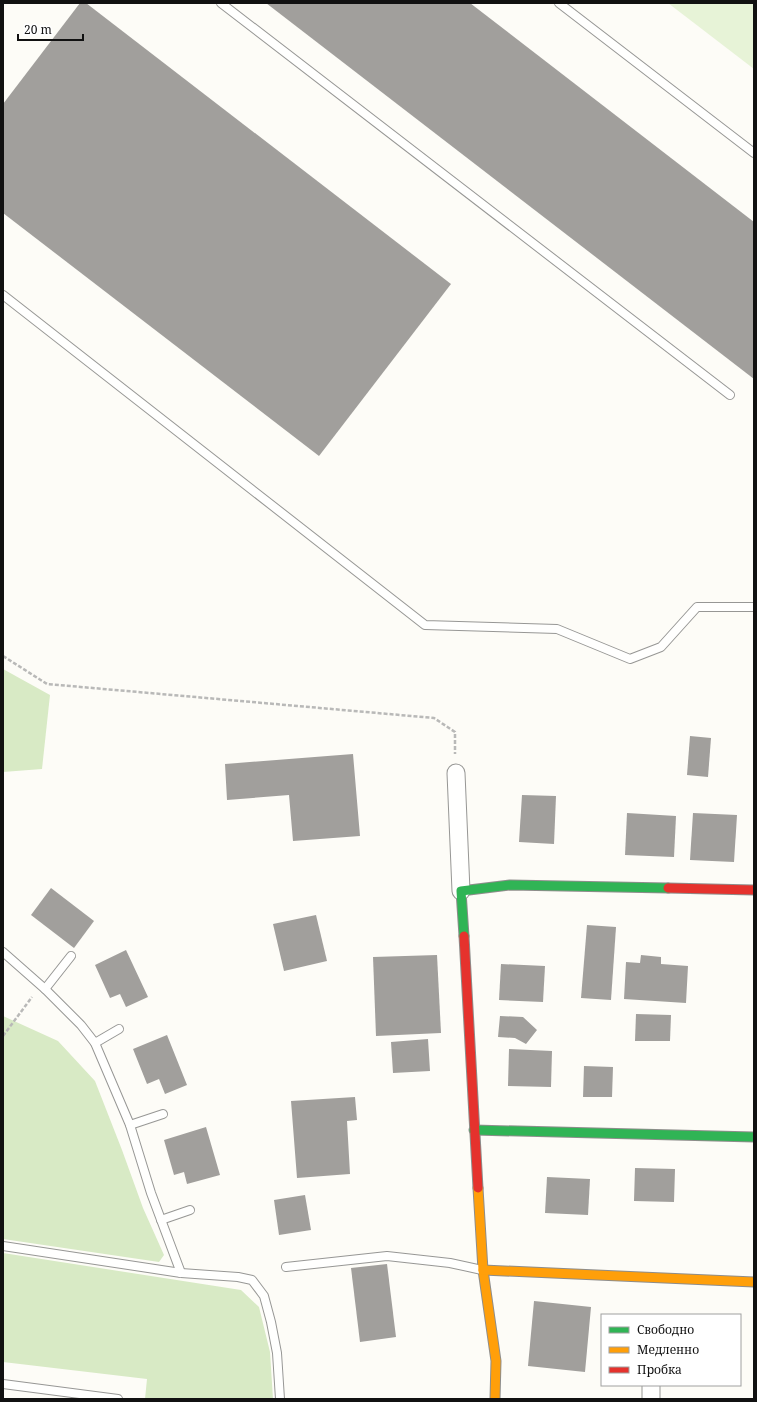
<svg xmlns="http://www.w3.org/2000/svg" width="757" height="1402" font-family="'Noto Serif',serif">
  <rect width="100%" height="100%" fill="#fdfcf7"/>
  <!-- green -->
  <polygon fill="#e7f3d7" points="668,3 754,3 754,69"/>
  <!-- forest -->
  <g fill="#d8eac5">
    <polygon points="3,669 50,695 42,769 3,772"/>
    <polygon points="3,1016 58,1041 95,1081 122,1150 143,1208 164,1255 159,1262 3,1239"/>
    <polygon points="3,1253 241,1290 259,1307 270,1352 273,1399 145,1399 147,1379 3,1362"/>
  </g>
  <!-- building -->
  <g fill="#a19f9c">
    <polygon points="80,3 86,3 451,284 319,456 3,213 3,104"/>
    <polygon points="266,3 470,3 754,222 754,379"/>
    <polygon points="690,736 711,738 708,777 687,775"/>
    <polygon points="353,754 360,836 293,841 289,795 227,800 225,764"/>
    <polygon points="522,795 556,796 554,844 519,842"/>
    <polygon points="627,813 676,816 674,857 625,855"/>
    <polygon points="693,813 737,815 734,862 690,860"/>
    <polygon points="51,888 94,921 74,948 31,915"/>
    <polygon points="316,915 327,961 284,971 273,924"/>
    <polygon points="587,925 616,927 611,1000 581,998"/>
    <polygon points="126,950 148,997 126,1007 120,994 110,998 95,965"/>
    <polygon points="437,955 441,1033 376,1036 373,957"/>
    <polygon points="641,955 661,957 661,964 688,966 686,1003 624,999 626,962 640,963"/>
    <polygon points="501,964 545,966 543,1002 499,1000"/>
    <polygon points="636,1014 671,1015 670,1041 635,1041"/>
    <polygon points="500,1016 523,1017 537,1030 526,1044 515,1038 498,1037"/>
    <polygon points="167,1035 187,1085 165,1094 159,1079 147,1084 133,1049"/>
    <polygon points="428,1039 430,1071 393,1073 391,1042"/>
    <polygon points="509,1049 552,1051 551,1087 508,1086"/>
    <polygon points="584,1066 613,1067 612,1097 583,1097"/>
    <polygon points="355,1097 357,1120 347,1121 350,1174 297,1178 291,1101"/>
    <polygon points="206,1127 220,1175 187,1184 184,1172 174,1175 164,1140"/>
    <polygon points="635,1168 675,1169 674,1202 634,1201"/>
    <polygon points="547,1177 590,1179 588,1215 545,1213"/>
    <polygon points="305,1195 311,1230 279,1235 274,1200"/>
    <polygon points="387,1264 396,1337 360,1342 351,1268"/>
    <polygon points="534,1301 591,1307 585,1372 528,1366"/>
  </g>
  <g fill="none" stroke-linecap="round" stroke-linejoin="round">
    <!-- lane casing -->
    <g stroke="#979795" stroke-width="10">
      <g id="lane">
        <polyline points="221,3 730,395"/>
        <polyline points="559,3 754,153"/>
        <polyline points="3,295 425,625 557,629 630,659 661,647 697,607 754,607"/>
        <polyline points="3,952 45,989 81,1025 95,1043 130,1125 151,1193 181,1273"/>
        <polyline points="45,989 71,956"/>
        <polyline points="95,1043 119,1029"/>
        <polyline points="130,1125 163,1114"/>
        <polyline points="161,1220 190,1210"/>
        <polyline points="3,1246 181,1273 238,1277 252,1280 264,1296 271,1322 277,1353 280,1399"/>
        <polyline points="286,1267 387,1256 450,1263 482,1270"/>
        <polyline points="3,1384 118,1399"/>
      </g>
    </g>
    <!-- street casing -->
    <g stroke="#979795" stroke-width="19">
      <g id="street">
        <polyline points="456,773 461,891"/>
        <polyline points="651,1399 651,1385"/>
      </g>
    </g>
    <!-- fast casing -->
    <g stroke="#8e8d8b" stroke-width="11">
      <g id="fast">
        <polyline points="464,936 461,891 510,885 668,888"/>
        <polyline points="474,1130 754,1137"/>
      </g>
    </g>
    <!-- slow casing -->
    <g stroke="#8e8d8b" stroke-width="11">
      <g id="slow">
        <polyline points="478,1188 483,1270 496,1361 495,1399"/>
        <polyline points="483,1270 754,1282"/>
      </g>
    </g>
    <!-- jam casing -->
    <g stroke="#8e8d8b" stroke-width="11">
      <g id="jam">
        <polyline points="668,888 754,890"/>
        <polyline points="464,936 478,1188"/>
      </g>
    </g>
    <!-- path -->
    <g stroke="#b9b9b8" stroke-width="2.5" stroke-dasharray="4 2" stroke-linecap="butt">
      <polyline points="3,656 47,684 434,718 455,732 455,754"/>
      <polyline points="3,1036 32,997"/>
    </g>
    <!-- lane -->
    <use href="#lane" stroke="#fffffe" stroke-width="8"/>
    <!-- street -->
    <use href="#street" stroke="#fffffe" stroke-width="17"/>
    <!-- fast -->
    <use href="#fast" stroke="#30b455" stroke-width="9"/>
    <!-- slow -->
    <use href="#slow" stroke="#ff9f0a" stroke-width="9"/>
    <!-- jam -->
    <use href="#jam" stroke="#e5322d" stroke-width="9"/>
  </g>
  <!-- border -->
  <rect width="757" height="1402" fill="none" stroke="#111111" stroke-width="8"/>
  <!-- legend -->
  <rect x="601" y="1314" width="140" height="72" fill="#ffffff" stroke="#a0a0a0"/>
  <rect x="609" y="1327" width="20" height="6" fill="#30b455" stroke="#a0a0a0"/>
  <text x="637" y="1334" font-size="12" fill="#111111">Свободно</text>
  <rect x="609" y="1347" width="20" height="6" fill="#ff9f0a" stroke="#a0a0a0"/>
  <text x="637" y="1354" font-size="12" fill="#111111">Медленно</text>
  <rect x="609" y="1367" width="20" height="6" fill="#e5322d" stroke="#a0a0a0"/>
  <text x="637" y="1374" font-size="12" fill="#111111">Пробка</text>
  <!-- scale -->
  <path d="M18 34v6h65v-6" fill="none" stroke="#111111" stroke-width="2"/>
  <text x="24" y="34" font-size="12" fill="#111111" stroke="#ffffff" stroke-width="3" paint-order="stroke">20 m</text>
</svg>
